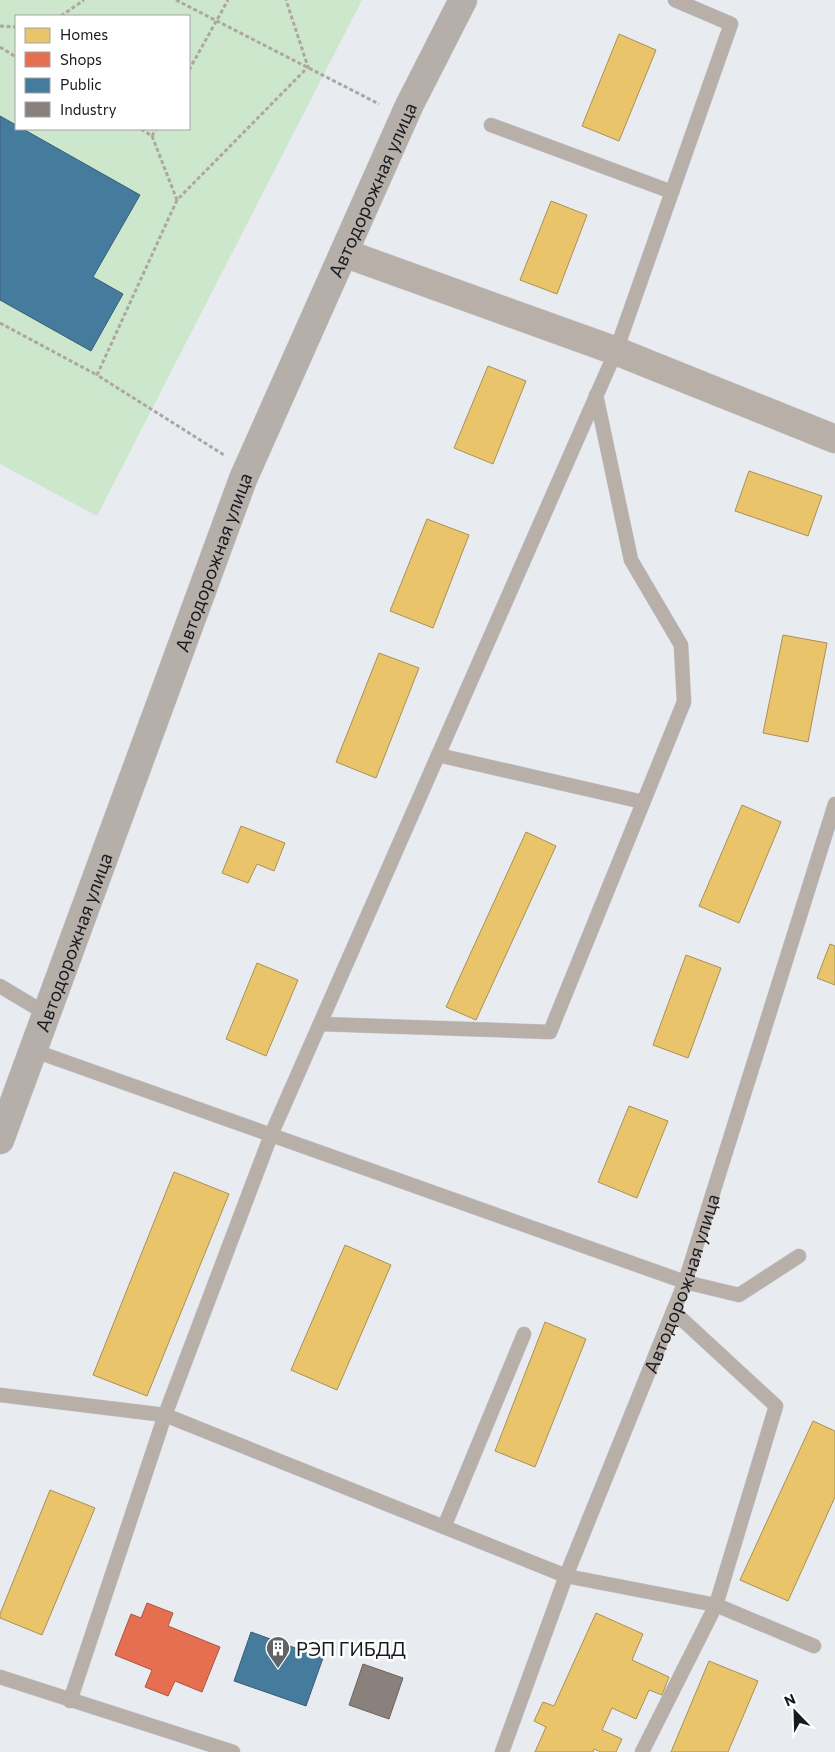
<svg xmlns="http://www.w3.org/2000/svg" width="835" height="1752" font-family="Commissioner,sans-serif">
  <rect width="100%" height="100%" fill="#e8ebf0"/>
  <!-- green -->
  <path fill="#cde7cc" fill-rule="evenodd" d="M0 0H362L97 516 0 464ZM16 16H189V129H16Z"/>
  <!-- homes -->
  <g fill="#e9c46a" stroke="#aa9153">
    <polygon points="619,34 656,50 619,141 582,126"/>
    <polygon points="551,201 587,215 557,294 520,280"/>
    <polygon points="488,366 526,381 493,464 454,448"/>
    <polygon points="749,471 822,496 808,536 735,511"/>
    <polygon points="427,519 469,535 433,628 390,611"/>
    <polygon points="783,635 827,643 808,742 763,733"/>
    <polygon points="379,653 419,668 376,778 336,762"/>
    <polygon points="742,805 781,822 739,923 699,906"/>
    <polygon points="241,826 285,843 274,871 257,864 248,883 222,873"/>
    <polygon points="526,832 556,846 476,1020 446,1007"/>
    <polygon points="830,944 835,946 835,985 817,978"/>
    <polygon points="686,955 721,968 688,1058 653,1045"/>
    <polygon points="257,963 298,980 266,1056 226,1039"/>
    <polygon points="629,1106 668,1121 637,1198 598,1182"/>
    <polygon points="174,1172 229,1194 147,1396 93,1375"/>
    <polygon points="345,1245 391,1265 337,1390 291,1370"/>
    <polygon points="545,1322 586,1339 535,1467 495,1451"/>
    <polygon points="813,1421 835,1431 835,1497 788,1601 740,1580"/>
    <polygon points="50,1490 95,1508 42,1635 0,1618 0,1614"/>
    <polygon points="596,1613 643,1634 632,1660 669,1677 662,1695 649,1690 636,1719 612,1708 602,1730 622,1739 616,1752 601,1752 594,1749 593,1752 535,1752 546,1727 534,1721 543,1702 554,1706"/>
    <polygon points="709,1661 758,1681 728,1752 671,1752"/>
  </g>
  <!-- shops -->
  <polygon fill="#e76f51" stroke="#a95642" points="147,1603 173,1613 168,1626 220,1647 202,1692 175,1681 168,1696 145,1687 152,1670 115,1655 131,1614 141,1618"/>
  <!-- public -->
  <g fill="#457b9d" stroke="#385e77">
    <polygon points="0,116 16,125 16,129 23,129 140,195 93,277 123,294 91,351 0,300"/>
    <polygon points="251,1632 323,1658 306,1706 234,1681"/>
  </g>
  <!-- industry -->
  <polygon fill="#8a817c" stroke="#686260" points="363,1664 403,1678 389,1719 349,1705"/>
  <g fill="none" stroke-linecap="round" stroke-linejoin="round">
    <!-- service casing -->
    <g stroke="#c3c5c9" stroke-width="15">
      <g id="service">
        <polyline points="491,125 672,192"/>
        <polyline points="438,755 643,802"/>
        <polyline points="0,986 45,1013"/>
        <polyline points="320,1024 550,1032 684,702 681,645 631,560 596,395"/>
        <polyline points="32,1050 685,1282 739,1295 799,1256"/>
        <polyline points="0,1395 165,1415 566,1576 716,1605 814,1646"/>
        <polyline points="444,1527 524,1334"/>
        <polyline points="0,1677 233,1752"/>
        <polyline points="70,1701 165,1415 271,1135 616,351 731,24 675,0"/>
        <path id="s1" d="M502 1752 566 1576 685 1282 835 804"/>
        <polyline points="642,1752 716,1605 776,1406 673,1311"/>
      </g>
    </g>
    <!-- minor casing -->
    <g stroke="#c3c5c9" stroke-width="29">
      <polyline id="minor" points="344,253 616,351 835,439"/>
    </g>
    <!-- secondary casing -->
    <g stroke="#c3c5c9" stroke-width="29">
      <g id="secondary">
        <path id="s2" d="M0 1140 243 479 409 106 463 0"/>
      </g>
    </g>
    <!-- path -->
    <g stroke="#ada7a3" stroke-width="3" stroke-dasharray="4 2.5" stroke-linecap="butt">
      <polyline points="176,0 379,104"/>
      <polyline points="61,16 84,0"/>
      <polyline points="0,26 16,27"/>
      <polyline points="0,47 16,57"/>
      <polyline points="189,70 228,0"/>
      <polyline points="141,129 152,136 177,200 308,67 286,0"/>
      <polyline points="152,136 156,129"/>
      <polyline points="177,200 97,375 224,455"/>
      <polyline points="0,323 97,375"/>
    </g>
    <!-- service -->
    <use href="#service" stroke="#b8afa8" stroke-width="14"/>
    <!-- minor -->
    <use href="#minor" stroke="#b8afa8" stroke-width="28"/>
    <!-- secondary -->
    <use href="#secondary" stroke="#b5aea9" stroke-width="28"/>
  </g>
  <!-- icons -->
  <defs>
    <g id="building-pin" transform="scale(1.25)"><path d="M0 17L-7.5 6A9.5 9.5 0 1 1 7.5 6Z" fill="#616368" stroke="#fff"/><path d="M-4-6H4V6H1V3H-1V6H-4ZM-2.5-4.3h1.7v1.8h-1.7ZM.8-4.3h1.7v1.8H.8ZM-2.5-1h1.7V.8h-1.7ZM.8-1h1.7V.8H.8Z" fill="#fff"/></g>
  </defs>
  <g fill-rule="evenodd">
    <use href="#building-pin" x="278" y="1648"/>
  </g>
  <g text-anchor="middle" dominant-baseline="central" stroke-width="5" stroke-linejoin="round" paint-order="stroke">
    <!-- street labels -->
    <g font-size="19" fill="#181a1e" stroke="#fff">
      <text stroke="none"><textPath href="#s2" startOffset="1021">Автодорожная улица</textPath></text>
      <text stroke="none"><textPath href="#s2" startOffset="616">Автодорожная улица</textPath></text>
      <text stroke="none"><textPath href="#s2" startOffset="211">Автодорожная улица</textPath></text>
      <text stroke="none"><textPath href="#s1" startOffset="502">Автодорожная улица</textPath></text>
    </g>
    <!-- poi labels -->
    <g font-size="19" fill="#181a1e" stroke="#fff" text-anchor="start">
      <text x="296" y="1648">РЭП ГИБДД</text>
    </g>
  </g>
  <!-- legend -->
  <rect x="15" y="15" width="175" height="115" fill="#ffffff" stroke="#a3a3a5"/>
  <rect x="25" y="28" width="25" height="15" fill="#e9c46a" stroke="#a3a3a5"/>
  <text x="60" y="40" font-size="15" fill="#181a1e">Homes</text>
  <rect x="25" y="52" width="25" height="15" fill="#e76f51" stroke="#a3a3a5"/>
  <text x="60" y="65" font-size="15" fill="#181a1e">Shops</text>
  <rect x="25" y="78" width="25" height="15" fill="#457b9d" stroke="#a3a3a5"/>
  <text x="60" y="90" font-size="15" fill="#181a1e">Public</text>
  <rect x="25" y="102" width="25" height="15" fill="#8a817c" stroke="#a3a3a5"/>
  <text x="60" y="115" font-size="15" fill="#181a1e">Industry</text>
  <!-- north arrow -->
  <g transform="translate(795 1712) rotate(337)" stroke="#ffffff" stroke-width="4" paint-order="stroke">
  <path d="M0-4L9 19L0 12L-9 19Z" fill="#181a1e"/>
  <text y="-8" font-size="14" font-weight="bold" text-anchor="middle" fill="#181a1e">N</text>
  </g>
</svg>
